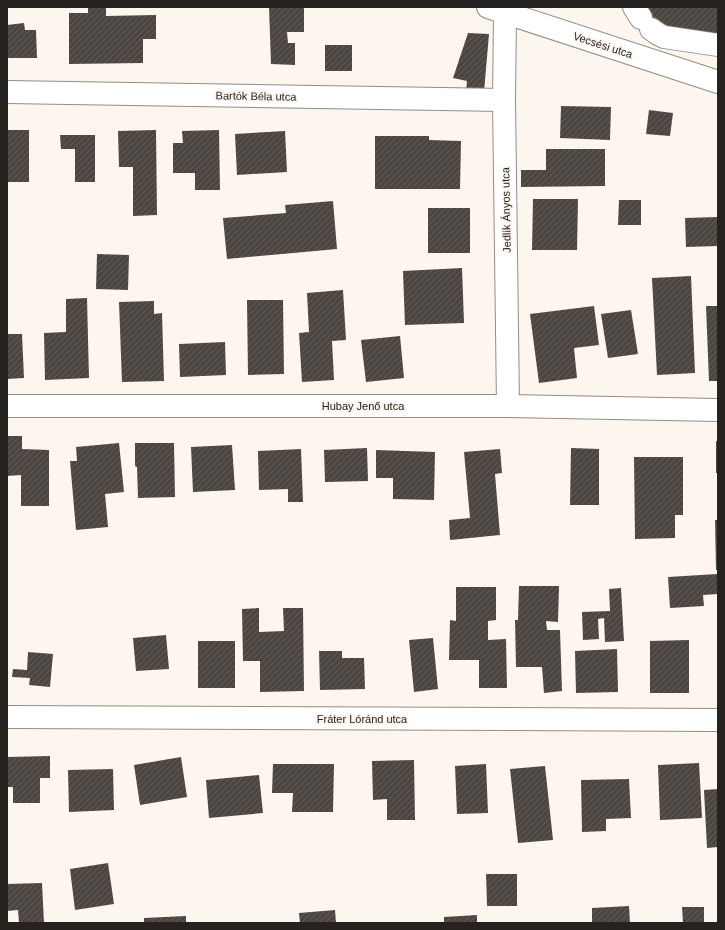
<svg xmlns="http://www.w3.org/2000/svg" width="725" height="930" font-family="Helvetica,sans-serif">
  <defs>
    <pattern id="building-hatch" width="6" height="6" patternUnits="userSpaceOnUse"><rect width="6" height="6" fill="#4c4641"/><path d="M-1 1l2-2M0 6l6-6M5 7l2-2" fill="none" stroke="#635e5a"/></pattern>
  </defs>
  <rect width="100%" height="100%" fill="#fdf6ef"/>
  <!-- building -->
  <g fill="url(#building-hatch)">
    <polygon points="88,7 106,7 106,16 156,15 156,39 143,39 143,63 69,64 69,13 88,13"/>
    <polygon points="269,7 304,7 304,32 287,32 288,43 295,43 295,65 271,64"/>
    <polygon points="643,7 718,7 718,39 640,28"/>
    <polygon points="24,23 25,30 36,30 37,58 7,58 7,25"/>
    <polygon points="468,33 489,34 484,92 466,91 467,81 453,78"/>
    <rect x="325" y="45" width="27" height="26"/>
    <polygon points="561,106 611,107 610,140 560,138"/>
    <polygon points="649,110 673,113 670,136 646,134"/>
    <rect x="7" y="130" width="22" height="52"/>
    <polygon points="156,130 157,215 133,216 133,167 119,167 118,131"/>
    <polygon points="219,130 220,190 195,190 195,173 173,173 173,143 183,143 182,131"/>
    <polygon points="285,131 287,172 237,175 235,134"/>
    <polygon points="60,135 95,135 95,182 75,182 75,149 61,149"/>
    <polygon points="375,136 429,136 429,140 461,141 460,189 375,189"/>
    <polygon points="546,149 605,149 605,186 521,187 521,170 546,170"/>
    <polygon points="533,199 578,199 577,250 532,250"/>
    <polygon points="619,200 641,200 641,225 618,225"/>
    <polygon points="333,201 337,249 227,259 223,218 286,213 285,205"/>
    <rect x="428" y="208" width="42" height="45"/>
    <polygon points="718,217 718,246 686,247 685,218"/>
    <polygon points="97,254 129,255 128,290 96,289"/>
    <polygon points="462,268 464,323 405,325 403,271"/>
    <polygon points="691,276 695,373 657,375 652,278"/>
    <polygon points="343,290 346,340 332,341 334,380 302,382 299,333 309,332 307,293"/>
    <polygon points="87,298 89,378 45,380 44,333 66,332 66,299"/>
    <polygon points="247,300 283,300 284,374 248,375"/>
    <polygon points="154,301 154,314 162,313 164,381 122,382 119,302"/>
    <polygon points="594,306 599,345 574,348 577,378 539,383 530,314"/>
    <polygon points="706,306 718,306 718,381 709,381"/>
    <polygon points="631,310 638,354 608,358 601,314"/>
    <polygon points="7,334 22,334 24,378 7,379"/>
    <polygon points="400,336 404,378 366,382 361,340"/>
    <polygon points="225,342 226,375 180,377 179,344"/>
    <polygon points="7,436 22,436 22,449 49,450 49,506 21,506 21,475 7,476"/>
    <rect x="716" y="441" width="2" height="32"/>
    <polygon points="119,443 124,492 105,494 108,527 76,530 70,461 77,461 76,447"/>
    <polygon points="135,443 174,443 175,497 138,498 137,467 135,466"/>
    <polygon points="232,445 235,490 193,492 191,447"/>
    <polygon points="367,448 368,481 325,482 324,450"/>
    <polygon points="571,448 599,449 599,505 570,505"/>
    <polygon points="301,449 303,502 288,502 288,489 259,490 258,451"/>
    <polygon points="500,449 502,473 495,474 500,535 450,540 449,520 470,518 464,452"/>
    <polygon points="376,450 435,452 434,500 393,499 393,478 376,478"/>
    <polygon points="634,457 683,457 683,515 675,515 675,538 635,539"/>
    <polygon points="715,520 718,520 718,570 716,570"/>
    <polygon points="717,574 718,594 703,595 704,606 670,608 668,577"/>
    <polygon points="519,586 559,586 558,622 546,621 547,630 560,630 562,691 544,693 542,667 516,667 515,620 518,620"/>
    <polygon points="456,587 496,587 496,620 488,621 488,640 506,639 507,688 479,688 479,660 449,660 450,620 456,621"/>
    <polygon points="621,588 624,641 605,642 604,618 598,619 599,639 583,640 582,612 610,611 609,589"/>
    <polygon points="259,608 259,632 284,631 283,608 303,608 304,691 260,692 260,661 243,661 242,609"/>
    <polygon points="166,635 169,669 136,671 133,638"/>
    <polygon points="433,638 438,689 414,692 409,640"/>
    <polygon points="689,640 689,693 650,693 650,641"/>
    <rect x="198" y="641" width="37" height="47"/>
    <polygon points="617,649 618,692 576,693 575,651"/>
    <polygon points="319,651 342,651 342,658 364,658 365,689 320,690"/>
    <polygon points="28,652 53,654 50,687 29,685 30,678 12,677 13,669 27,670"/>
    <polygon points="50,756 50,778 40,778 40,803 13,803 13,787 7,787 7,757"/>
    <polygon points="181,757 187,797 140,805 134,765"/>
    <polygon points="414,760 415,820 387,820 387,799 373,800 372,761"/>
    <polygon points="699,763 702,818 660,820 658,765"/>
    <polygon points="273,764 334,764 333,812 292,812 293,793 272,793"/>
    <polygon points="486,764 488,813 457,814 455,766"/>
    <polygon points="545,766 553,840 518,843 510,769"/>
    <polygon points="113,769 114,810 69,812 68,770"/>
    <polygon points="259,775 263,813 209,818 206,780"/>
    <polygon points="629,779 631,818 606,819 606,831 582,832 581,780"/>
    <polygon points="718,789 718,847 707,848 704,790"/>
    <polygon points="108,863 114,904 75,910 70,869"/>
    <polygon points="486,874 517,874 517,906 487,906"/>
    <polygon points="42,883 44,923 19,923 18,910 7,911 7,884"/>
    <polygon points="629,906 630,923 592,923 592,908"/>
    <polygon points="682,907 704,907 704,923 683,923"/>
    <polygon points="335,910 336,923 300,923 299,913"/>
    <polygon points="477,915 477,923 444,923 444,917"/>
    <polygon points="186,916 186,923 144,923 144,918"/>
  </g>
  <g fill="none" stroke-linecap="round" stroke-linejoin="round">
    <!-- minor casing -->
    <g stroke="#938d87" stroke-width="24">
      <g id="minor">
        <polyline points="488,7 718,82"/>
        <polyline points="634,7 641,18"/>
        <polyline points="505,13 504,100 508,406"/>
        <polyline points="651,29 658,34 664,37 718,45"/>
        <polyline points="7,92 504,100"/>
        <polyline points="7,406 508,406 718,410"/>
        <polyline points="7,717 718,720"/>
      </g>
    </g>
    <!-- minor -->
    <use href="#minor" stroke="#fff" stroke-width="22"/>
  </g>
  <g text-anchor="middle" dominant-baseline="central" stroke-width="4" stroke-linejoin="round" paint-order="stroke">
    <!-- street labels -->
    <g font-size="11" fill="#252220" stroke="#fdf6ef">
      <text transform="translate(603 45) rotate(18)">Vecsési utca</text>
      <text transform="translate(256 96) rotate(1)">Bartók Béla utca</text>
      <text transform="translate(506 210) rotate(-91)">Jedlik Ányos utca</text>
      <text x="363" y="406">Hubay Jenő utca</text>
      <text x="362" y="719">Fráter Lóránd utca</text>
    </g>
  </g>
  <!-- border -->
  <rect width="725" height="930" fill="none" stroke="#252220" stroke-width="16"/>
</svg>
